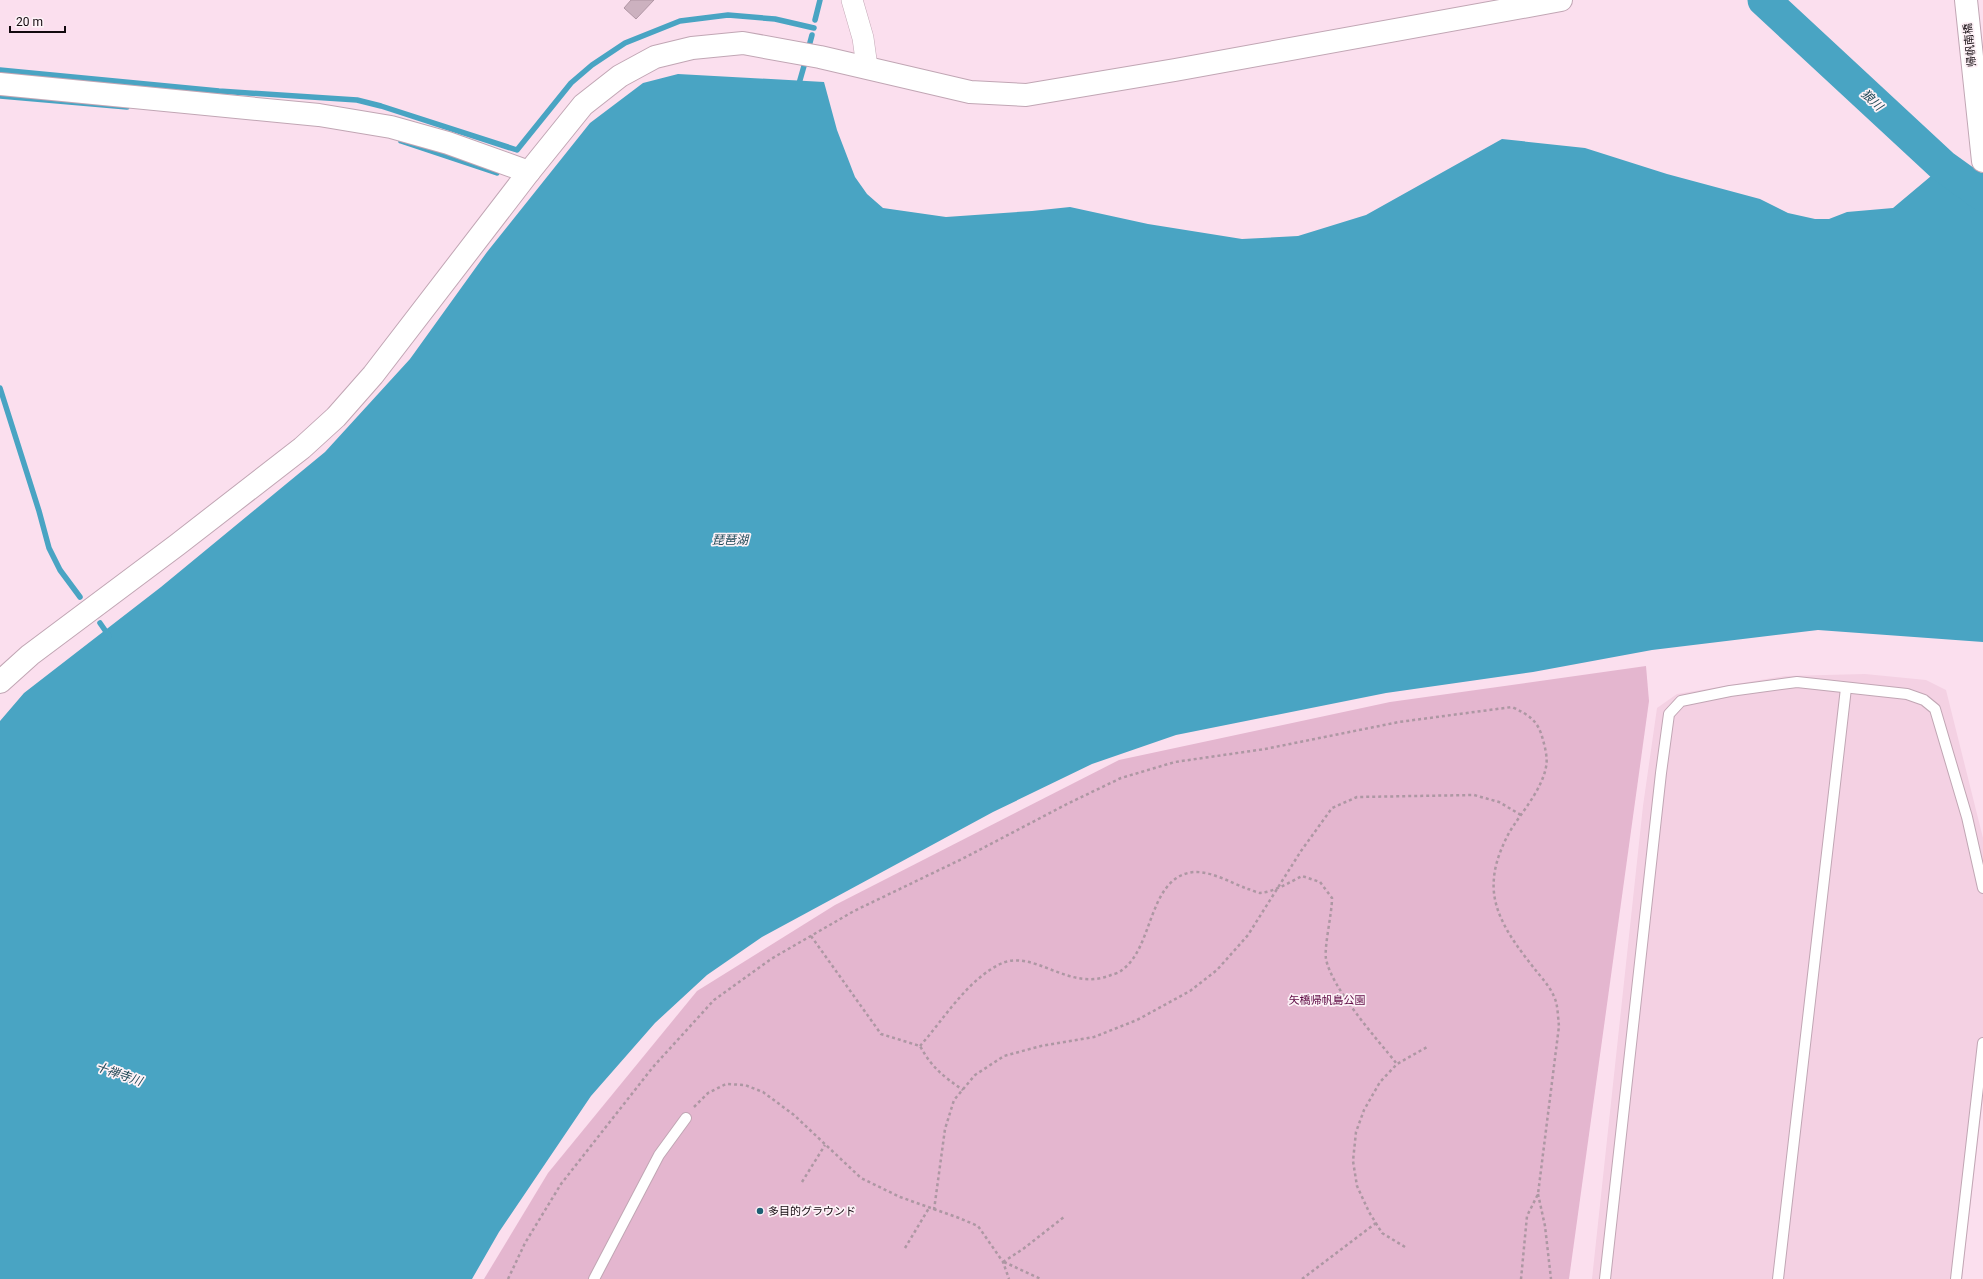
<svg xmlns="http://www.w3.org/2000/svg" width="1983" height="1279" font-family="Roboto,'Noto Sans JP',sans-serif">
  <rect width="100%" height="100%" fill="#fbdfee"/>
  <!-- built -->
  <polygon fill="#f4d1e3" points="1865,674 1926,680 1946,690 1983,838 1983,1098 1962,1279 1592,1279 1643,806 1657,708 1677,694 1785,676"/>
  <!-- green -->
  <polygon fill="#e4b6cf" points="1646,666 1649,701 1569,1279 484,1279 548,1173 697,991 835,905 1119,760 1390,702"/>
  <!-- water -->
  <polygon fill="#49a4c3" points="678,74 824,82 837,130 855,177 867,194 883,208 946,217 1032,211 1070,207 1148,224 1242,239 1298,236 1366,215 1502,139 1585,148 1667,174 1760,199 1788,213 1815,219 1829,219 1847,212 1893,208 1943,166 1983,173 1983,642 1818,630 1652,650 1533,672 1386,693 1176,735 1092,764 993,812 762,937 707,975 655,1023 591,1096 499,1232 472,1279 0,1279 0,721 24,693 161,587 325,452 410,359 487,252 590,123 643,83"/>
  <g fill="none" stroke-linecap="round" stroke-linejoin="round">
    <!-- stream -->
    <g stroke="#49a4c3" stroke-width="5.5">
      <polyline points="815,20 820,0"/>
      <polyline points="808,50 812,35"/>
      <polyline points="0,70 219,91 357,100 381,106 517,150 571,83 592,65 625,43 680,21 728,15 775,19 814,28"/>
      <polyline points="798,87 806,59"/>
      <polyline points="0,96 127,107"/>
      <polyline points="401,141 497,173"/>
      <polyline points="0,388 39,511 49,548 60,570 80,597"/>
      <polyline points="100,623 109,636"/>
    </g>
    <!-- river -->
    <polyline stroke="#49a4c3" stroke-width="33" points="1764,0 1943,166 1983,195"/>
  </g>
  <!-- building -->
  <polygon fill="#ccb1bf" stroke="#b096a4" points="631,0 654,0 636,19 624,8"/>
  <g fill="none" stroke-linecap="round" stroke-linejoin="round">
    <!-- lane casing -->
    <g stroke="#c1a6b4" stroke-width="12">
      <g id="lane">
        <polyline points="594,1279 659,1155 686,1118"/>
        <polyline points="1605,1279 1661,773 1669,714 1681,701 1730,691 1797,682 1907,694 1924,700 1935,709 1967,817 1983,888"/>
        <polyline points="1778,1279 1846,688"/>
        <polyline points="1956,1279 1983,1043"/>
      </g>
    </g>
    <!-- street casing -->
    <g stroke="#c1a6b4" stroke-width="22">
      <polyline id="street" points="852,0 863,38 867,67"/>
    </g>
    <!-- secondary casing -->
    <g stroke="#c1a6b4" stroke-width="24">
      <g id="secondary">
        <polyline points="1966,0 1983,161"/>
        <polyline points="0,84 319,115 391,127 448,143 529,172"/>
        <polyline points="0,682 30,655 177,545 302,448 336,417 373,375 529,172 583,105 620,76 655,57 692,48 743,43 820,57 970,92 1026,95 1175,70 1561,0"/>
      </g>
    </g>
    <!-- path -->
    <g stroke="#ad97a3" stroke-width="2.5" stroke-dasharray="3 3" stroke-linecap="butt">
      <path d="M811 936 881 1034 920 1046C932 1068 943 1076 963 1090"/>
      <path d="M920 1046C944 1019 965 983 998 965 1033 946 1067 993 1111 975 1114 974 1119 973 1122 970 1153 948 1148 883 1188 873 1207 868 1231 883 1248 889 1252 890 1257 893 1260 893 1274 892 1290 882 1302 876L1320 882 1332 898C1332 914 1324 946 1326 959 1332 989 1377 1039 1397 1064"/>
      <polyline points="694,1107 708,1093 726,1084 745,1085 763,1092 794,1115 861,1178 900,1197 959,1218 978,1226 1003,1262 1009,1279"/>
      <polyline points="802,1182 825,1145"/>
      <polyline points="1538,1194 1545,1226 1551,1279"/>
      <polyline points="934,1210 945,1129 954,1100 975,1075 1004,1056 1041,1046 1094,1037 1137,1020 1190,991 1217,970 1248,935 1301,851 1332,808 1357,797 1474,795 1499,802 1521,815"/>
      <polyline points="1405,1247 1382,1233 1369,1212 1357,1186 1353,1161 1356,1132 1364,1110 1380,1082 1397,1064 1427,1047"/>
      <polyline points="905,1248 929,1208"/>
      <polyline points="1003,1262 1023,1249 1064,1217"/>
      <polyline points="1004,1262 1041,1279"/>
      <path d="M508 1279 525 1243 561 1184 653 1067 714 1000 771 959 854 911 962 859 1067 804 1121 778 1175 762 1265 749 1399 722 1512 707C1529 715 1538 720 1543 740 1545 747 1548 759 1546 767 1542 788 1526 807 1514 825 1505 838 1495 861 1494 878 1490 914 1516 945 1537 972 1544 980 1553 991 1556 1002 1558 1009 1558 1019 1559 1026L1538 1194 1527 1216 1521 1279"/>
      <polyline points="1302,1279 1376,1223"/>
    </g>
    <!-- lane -->
    <use href="#lane" stroke="#fff" stroke-width="10"/>
    <!-- street -->
    <use href="#street" stroke="#fff" stroke-width="21"/>
    <!-- secondary -->
    <use href="#secondary" stroke="#fff" stroke-width="22"/>
  </g>
  <!-- markers -->
  <circle fill="#1e5f74" stroke="#fdf2f7" stroke-width="1.5" cx="760" cy="1211" r="4"/>
  <g text-anchor="middle" dominant-baseline="central" stroke-width="3.5" stroke-linejoin="round" paint-order="stroke">
    <!-- street labels -->
    <g font-size="11" fill="#12090e" stroke="#fdf2f7">
      <text transform="translate(1970 45) rotate(-96)">帰帆南橋</text>
    </g>
    <!-- park labels -->
    <g font-size="11" fill="#5f0c45" stroke="#fdf2f7">
      <text x="1327" y="1000">矢橋帰帆島公園</text>
    </g>
    <!-- poi labels -->
    <g font-size="11" fill="#12090e" stroke="#fdf2f7" text-anchor="start">
      <text x="768" y="1211">多目的グラウンド</text>
    </g>
    <!-- water labels -->
    <g font-size="12" font-style="italic" fill="#204957" stroke="#fdf2f7">
      <text transform="translate(1872 100) rotate(43)">狼川</text>
      <text x="730" y="540">琵琶湖</text>
      <text transform="translate(119 1074) rotate(19)">十禅寺川</text>
    </g>
  </g>
  <!-- scale -->
  <path d="M10 26v6h55v-6" fill="none" stroke="#12090e" stroke-width="2"/>
  <text x="16" y="26" font-size="12" fill="#12090e" stroke="#fdf2f7" stroke-width="3" paint-order="stroke">20 m</text>
</svg>
